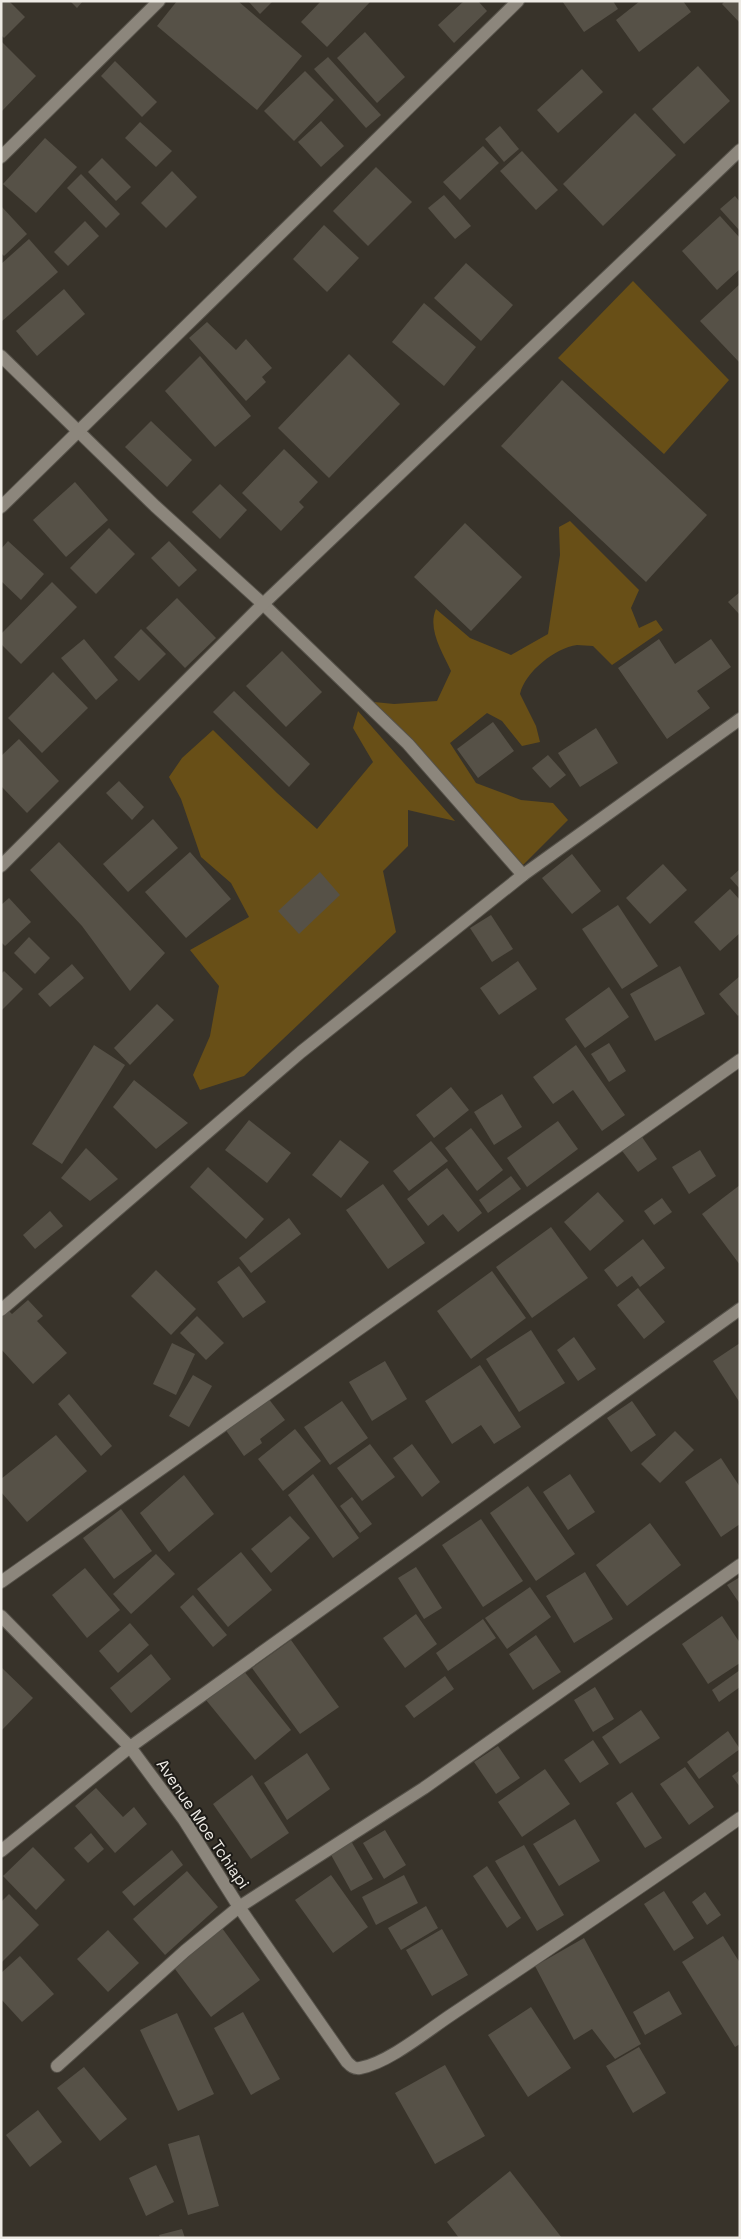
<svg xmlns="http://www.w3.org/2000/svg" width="741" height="2239" font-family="'Space Grotesk',sans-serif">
  <rect width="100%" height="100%" fill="#38332a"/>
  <!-- green -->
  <g fill="#684f17">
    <polygon points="633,281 729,380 664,454 558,358"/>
    <path d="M570 521 639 590 631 608 639 628 656 620 663 630 612 665 593 646C588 646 582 645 577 645 555 648 525 672 520 694L536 726 540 742 522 746 502 721 487 713 450 743 476 783 521 800 553 803 568 820 523 865 374 702 394 704 437 701 451 671C443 653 427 629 436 609L470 638 511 655 548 634 560 555 559 527Z"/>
    <polygon points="358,711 455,821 408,810 408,846 383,871 396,932 244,1076 200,1090 193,1075 210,1036 219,986 190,950 249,917 231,883 201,857 181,799 169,777 182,758 213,730 277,793 317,829 373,762 353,728"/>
  </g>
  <!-- building -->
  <g fill="#565147">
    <polygon points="1,1 9,1 25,17 4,38 1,35"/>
    <polygon points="70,1 83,1 77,8"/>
    <polygon points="177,1 238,1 302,56 257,110 157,26"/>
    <polygon points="248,1 273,1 260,14"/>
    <polygon points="321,1 371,1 327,47 301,22"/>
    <polygon points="464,1 478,1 487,11 454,43 438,25"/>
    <polygon points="562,1 613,1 618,9 584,32"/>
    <polygon points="640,1 683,1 691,12 639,52 616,20"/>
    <polygon points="725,1 740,1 740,23 722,4"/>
    <polygon points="365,32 405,77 377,103 337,58"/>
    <polygon points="1,41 36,76 1,112"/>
    <polygon points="328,57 381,115 366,128 314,69"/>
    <polygon points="115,61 157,102 142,117 101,76"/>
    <polygon points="698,66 730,101 684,144 652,109"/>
    <polygon points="582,69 603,92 558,133 537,110"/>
    <polygon points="305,71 334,100 294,141 264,111"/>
    <polygon points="635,113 676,155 603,226 563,184"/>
    <polygon points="321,121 344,146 321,167 298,142"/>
    <polygon points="140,122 172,151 156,167 125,138"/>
    <polygon points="500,126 519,149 504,162 485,139"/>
    <polygon points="45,138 77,167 36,213 3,184"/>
    <polygon points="483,146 499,163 460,200 443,182"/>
    <polygon points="522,151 558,190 536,210 500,171"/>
    <polygon points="102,158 131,187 116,201 88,172"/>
    <polygon points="376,167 412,202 368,246 333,211"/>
    <polygon points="172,171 197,197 166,228 141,203"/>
    <polygon points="81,174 120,214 106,228 67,188"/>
    <polygon points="444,195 471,226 455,239 428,208"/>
    <polygon points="735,196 740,202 740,231 720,209"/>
    <polygon points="1,206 27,234 4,256 1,253"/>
    <polygon points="720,216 740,238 740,269 717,290 682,251"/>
    <polygon points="85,221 99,236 68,266 54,252"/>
    <polygon points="324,225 359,258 327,292 293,259"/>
    <polygon points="29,239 58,272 1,322 1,264"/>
    <polygon points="466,263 513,305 481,341 434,298"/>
    <polygon points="740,284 740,363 700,321"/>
    <polygon points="64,289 85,314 37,356 16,331"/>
    <polygon points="424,303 476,347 444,386 392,342"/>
    <polygon points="207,322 236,350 246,339 272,368 262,377 266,382 246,401 189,338"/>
    <polygon points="349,354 400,404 329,478 278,428"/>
    <polygon points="200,356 251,416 215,447 165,391"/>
    <polygon points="562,380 707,515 646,582 501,446"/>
    <polygon points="151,421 192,460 167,487 125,447"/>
    <polygon points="284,449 318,482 299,502 304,507 281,531 242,493"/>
    <polygon points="75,482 108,520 66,557 33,520"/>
    <polygon points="220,484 247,510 220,539 192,512"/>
    <polygon points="465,523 522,577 471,631 414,577"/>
    <polygon points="109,528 135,554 96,594 70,568"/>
    <polygon points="8,541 44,574 21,600 1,581 1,549"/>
    <polygon points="169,541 197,570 179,587 151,558"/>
    <polygon points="52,582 77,607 21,664 1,644 1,634"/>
    <polygon points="740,592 740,615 728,602"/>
    <polygon points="177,598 216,638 185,668 146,628"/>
    <polygon points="141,629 166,654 139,681 114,657"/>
    <polygon points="84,639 118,680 96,700 61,658"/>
    <polygon points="659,639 675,664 711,639 731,667 697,691 710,708 667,739 618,668"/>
    <polygon points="282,651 322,692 286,727 246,686"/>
    <polygon points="53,672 88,708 42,753 8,718"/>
    <polygon points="234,691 310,764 289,787 213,712"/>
    <polygon points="493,722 514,751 478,778 457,749"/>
    <polygon points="596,728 618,763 580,787 558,753"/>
    <polygon points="19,739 59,781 27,813 1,786 1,756"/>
    <polygon points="548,755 566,775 550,788 532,768"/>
    <polygon points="119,781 144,807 132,820 106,793"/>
    <polygon points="153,819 178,848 128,892 103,864"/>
    <polygon points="59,842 165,953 130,991 82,926 30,870"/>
    <polygon points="190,852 231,899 186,938 145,892"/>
    <polygon points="572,854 601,891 572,914 542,878"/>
    <polygon points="663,864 687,890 650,924 626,898"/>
    <polygon points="740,869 740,889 730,878"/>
    <polygon points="320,872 340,895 299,934 278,911"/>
    <polygon points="730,889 740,900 740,933 720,951 694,922"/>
    <polygon points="9,898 31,922 5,946 1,942 1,905"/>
    <polygon points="618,905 658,966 622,989 582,929"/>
    <polygon points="491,915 513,949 492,962 470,928"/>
    <polygon points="29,937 50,958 35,974 14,953"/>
    <polygon points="518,961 537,989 499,1015 480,988"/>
    <polygon points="72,964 84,978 50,1007 38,994"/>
    <polygon points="680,966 705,1014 655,1041 630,994"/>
    <polygon points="4,971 23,989 1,1011 1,974"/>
    <polygon points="740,976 740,1014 738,1016 719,994"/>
    <polygon points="609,987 629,1017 585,1048 565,1019"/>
    <polygon points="157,1004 174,1020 130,1065 114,1048"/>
    <polygon points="609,1043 626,1071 609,1082 591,1054"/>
    <polygon points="94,1045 125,1065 62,1164 32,1144"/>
    <polygon points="576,1045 625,1115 602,1131 573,1090 553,1104 533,1077"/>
    <polygon points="134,1080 188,1123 156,1149 113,1107"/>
    <polygon points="451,1087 469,1110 434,1138 416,1115"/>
    <polygon points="502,1094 522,1127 494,1145 474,1112"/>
    <polygon points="249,1120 291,1153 267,1183 225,1150"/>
    <polygon points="558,1121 578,1149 527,1187 507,1158"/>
    <polygon points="471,1128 503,1170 477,1191 445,1148"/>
    <polygon points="640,1134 657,1159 638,1172 620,1148"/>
    <polygon points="340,1140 369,1162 341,1198 312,1175"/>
    <polygon points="431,1141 448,1161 409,1191 393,1171"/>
    <polygon points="86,1148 118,1179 90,1201 61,1178"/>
    <polygon points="700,1150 716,1176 689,1194 672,1167"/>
    <polygon points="208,1167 264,1219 246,1239 190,1187"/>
    <polygon points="447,1168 482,1213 458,1232 443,1214 428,1226 407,1199"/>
    <polygon points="511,1176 521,1189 488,1213 479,1200"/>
    <polygon points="383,1184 425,1243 388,1269 346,1210"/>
    <polygon points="740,1185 740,1265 702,1214"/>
    <polygon points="598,1192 624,1221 590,1251 564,1222"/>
    <polygon points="662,1198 672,1212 654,1225 644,1211"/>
    <polygon points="50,1211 63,1226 35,1249 23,1235"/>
    <polygon points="289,1218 301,1234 251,1273 239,1258"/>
    <polygon points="551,1227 588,1278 532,1318 496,1267"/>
    <polygon points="643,1239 665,1268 640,1287 632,1276 617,1287 604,1270"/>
    <polygon points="239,1266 266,1302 243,1318 217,1282"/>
    <polygon points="156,1270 196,1309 171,1335 131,1296"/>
    <polygon points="492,1271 526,1318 471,1359 437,1311"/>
    <polygon points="638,1288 665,1322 644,1339 617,1305"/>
    <polygon points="28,1300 43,1316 37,1321 67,1353 33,1384 1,1349 1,1315 7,1309 12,1314"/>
    <polygon points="197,1316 224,1343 206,1360 180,1333"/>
    <polygon points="531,1330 565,1383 519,1412 486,1359"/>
    <polygon points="574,1337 596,1369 578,1381 557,1350"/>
    <polygon points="172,1343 195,1354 176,1395 153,1384"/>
    <polygon points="740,1343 740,1403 713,1361"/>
    <polygon points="385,1361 407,1399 372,1421 349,1382"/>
    <polygon points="480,1365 521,1427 494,1444 481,1425 452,1444 425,1401"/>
    <polygon points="193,1375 212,1386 189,1427 169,1416"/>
    <polygon points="69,1394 112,1446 101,1456 58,1404"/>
    <polygon points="268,1398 285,1420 260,1439 262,1443 244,1456 225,1429"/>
    <polygon points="342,1401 368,1438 330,1465 304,1427"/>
    <polygon points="632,1401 656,1435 631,1452 607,1418"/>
    <polygon points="295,1429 321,1461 283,1491 258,1459"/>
    <polygon points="675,1431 694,1450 660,1483 641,1464"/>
    <polygon points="56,1435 87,1471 27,1522 1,1492 1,1479"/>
    <polygon points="370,1444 395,1477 362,1501 337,1468"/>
    <polygon points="412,1444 440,1482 422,1497 393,1458"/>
    <polygon points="721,1458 740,1487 740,1524 721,1537 685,1482"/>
    <polygon points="313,1474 359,1538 333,1558 288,1495"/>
    <polygon points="570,1474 595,1512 568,1530 543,1492"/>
    <polygon points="184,1475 214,1514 169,1552 140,1513"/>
    <polygon points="528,1486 575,1554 536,1581 490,1513"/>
    <polygon points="352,1497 372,1524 360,1533 340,1506"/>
    <polygon points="121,1509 152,1551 114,1579 83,1538"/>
    <polygon points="290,1516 310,1538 271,1573 251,1549"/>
    <polygon points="481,1519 523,1581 483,1607 442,1545"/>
    <polygon points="650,1523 681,1565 627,1606 596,1565"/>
    <polygon points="241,1552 272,1590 228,1627 197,1589"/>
    <polygon points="156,1554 175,1574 131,1614 113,1594"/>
    <polygon points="416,1567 442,1608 424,1619 398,1578"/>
    <polygon points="85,1568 120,1610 87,1638 52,1595"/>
    <polygon points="585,1572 613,1619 574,1643 546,1596"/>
    <polygon points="740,1577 740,1604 727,1585"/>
    <polygon points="530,1587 551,1617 507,1649 485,1618"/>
    <polygon points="193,1595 227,1635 213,1647 180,1607"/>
    <polygon points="416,1614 437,1644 405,1668 383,1638"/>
    <polygon points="722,1616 740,1643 740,1663 708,1684 682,1644"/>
    <polygon points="483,1619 496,1638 448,1671 436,1653"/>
    <polygon points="130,1623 149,1645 118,1673 99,1651"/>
    <polygon points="536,1635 561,1672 533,1690 509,1654"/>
    <polygon points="291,1640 339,1707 300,1734 252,1668"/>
    <polygon points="151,1654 171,1679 131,1713 110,1688"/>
    <polygon points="1,1667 33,1698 1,1731"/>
    <polygon points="243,1670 291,1730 255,1760 206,1700"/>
    <polygon points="740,1670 740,1687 719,1702 712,1690"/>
    <polygon points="445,1676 454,1689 414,1718 405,1706"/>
    <polygon points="595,1687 614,1719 593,1732 574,1700"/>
    <polygon points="641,1710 660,1738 620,1764 602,1737"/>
    <polygon points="728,1731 740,1749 699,1779 687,1762"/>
    <polygon points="593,1740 609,1764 580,1783 564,1760"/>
    <polygon points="498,1746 520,1778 496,1794 474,1762"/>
    <polygon points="307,1753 330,1789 287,1820 264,1783"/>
    <polygon points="685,1767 714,1807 689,1825 660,1784"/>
    <polygon points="545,1769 570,1804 522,1837 498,1802"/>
    <polygon points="740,1770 740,1787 732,1776"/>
    <polygon points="252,1775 289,1833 251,1859 213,1804"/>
    <polygon points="96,1788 123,1817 134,1807 147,1824 115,1853 75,1806"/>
    <polygon points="632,1792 662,1838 645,1848 616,1803"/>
    <polygon points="575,1819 600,1861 559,1886 533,1844"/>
    <polygon points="385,1830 406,1865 384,1879 363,1843"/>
    <polygon points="91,1833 104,1849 88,1863 74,1848"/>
    <polygon points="351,1841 373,1879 351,1891 330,1853"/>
    <polygon points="524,1845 564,1915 537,1931 495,1861"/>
    <polygon points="33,1847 65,1880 36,1910 3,1876"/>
    <polygon points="172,1850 183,1865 134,1906 122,1892"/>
    <polygon points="487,1866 521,1918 507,1928 473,1876"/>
    <polygon points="187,1871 218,1907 165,1955 133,1919"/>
    <polygon points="331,1875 368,1927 333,1953 295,1900"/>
    <polygon points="404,1875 418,1903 376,1925 362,1897"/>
    <polygon points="664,1891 694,1938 674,1951 644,1904"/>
    <polygon points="705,1892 721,1915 707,1925 692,1902"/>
    <polygon points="9,1894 39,1925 1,1963 1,1902"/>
    <polygon points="426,1906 438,1928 401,1950 388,1928"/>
    <polygon points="222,1928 260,1980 211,2017 172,1965"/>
    <polygon points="442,1929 468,1975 432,1996 406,1950"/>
    <polygon points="108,1930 139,1963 108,1992 77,1959"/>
    <polygon points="723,1936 740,1963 740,2044 735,2047 682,1962"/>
    <polygon points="584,1938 641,2044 615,2059 592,2029 574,2040 535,1966"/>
    <polygon points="20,1956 54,1994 22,2022 1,1999 1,1973"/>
    <polygon points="669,1991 682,2014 645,2035 633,2012"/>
    <polygon points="531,2007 571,2068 528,2097 488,2035"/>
    <polygon points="243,2012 280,2079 251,2095 214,2028"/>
    <polygon points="177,2013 214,2094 178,2111 140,2030"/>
    <polygon points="639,2047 666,2093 633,2113 606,2066"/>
    <polygon points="445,2065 485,2136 435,2164 395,2093"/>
    <polygon points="84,2067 127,2119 100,2141 57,2088"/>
    <polygon points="38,2110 62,2142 30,2167 6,2135"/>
    <polygon points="199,2135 219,2206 188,2215 168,2144"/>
    <polygon points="156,2165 174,2202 146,2216 129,2178"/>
    <polygon points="510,2171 562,2238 459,2238 447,2222"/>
    <polygon points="182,2229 185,2238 160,2238 159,2235"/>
  </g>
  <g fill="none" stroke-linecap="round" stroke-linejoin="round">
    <!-- minor casing -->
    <g stroke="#555149" stroke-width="14">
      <g id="minor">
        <polyline points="1,157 159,1"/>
        <polyline points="1,356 155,506 263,604 408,744 523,875"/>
        <polyline points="1,507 518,1"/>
        <polyline points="1,866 263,604 740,150"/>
        <polyline points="1,1310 301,1052 523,875 740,719"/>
        <polyline points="1,1582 740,1060"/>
        <path d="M1 1616 130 1747 184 1820 239 1907 347 2062C351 2066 354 2069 360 2068 388 2063 427 2031 451 2015 548 1950 645 1885 740 1818"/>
        <polyline points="1,1851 130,1747 740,1309"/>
        <polyline points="57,2066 185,1951 239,1907 424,1788 740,1565"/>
      </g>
    </g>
    <!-- minor -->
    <use href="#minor" stroke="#8c867c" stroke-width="12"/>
  </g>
  <g text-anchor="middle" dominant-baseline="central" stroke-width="4" stroke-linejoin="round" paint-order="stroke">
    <!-- street labels -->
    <g font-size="16" fill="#eeebe5" stroke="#1d1b17">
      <text transform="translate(203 1824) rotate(56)">Avenue Moe Tchiapi</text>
    </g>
  </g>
  <!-- border -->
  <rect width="741" height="2239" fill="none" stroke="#eeebe5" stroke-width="5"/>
</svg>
